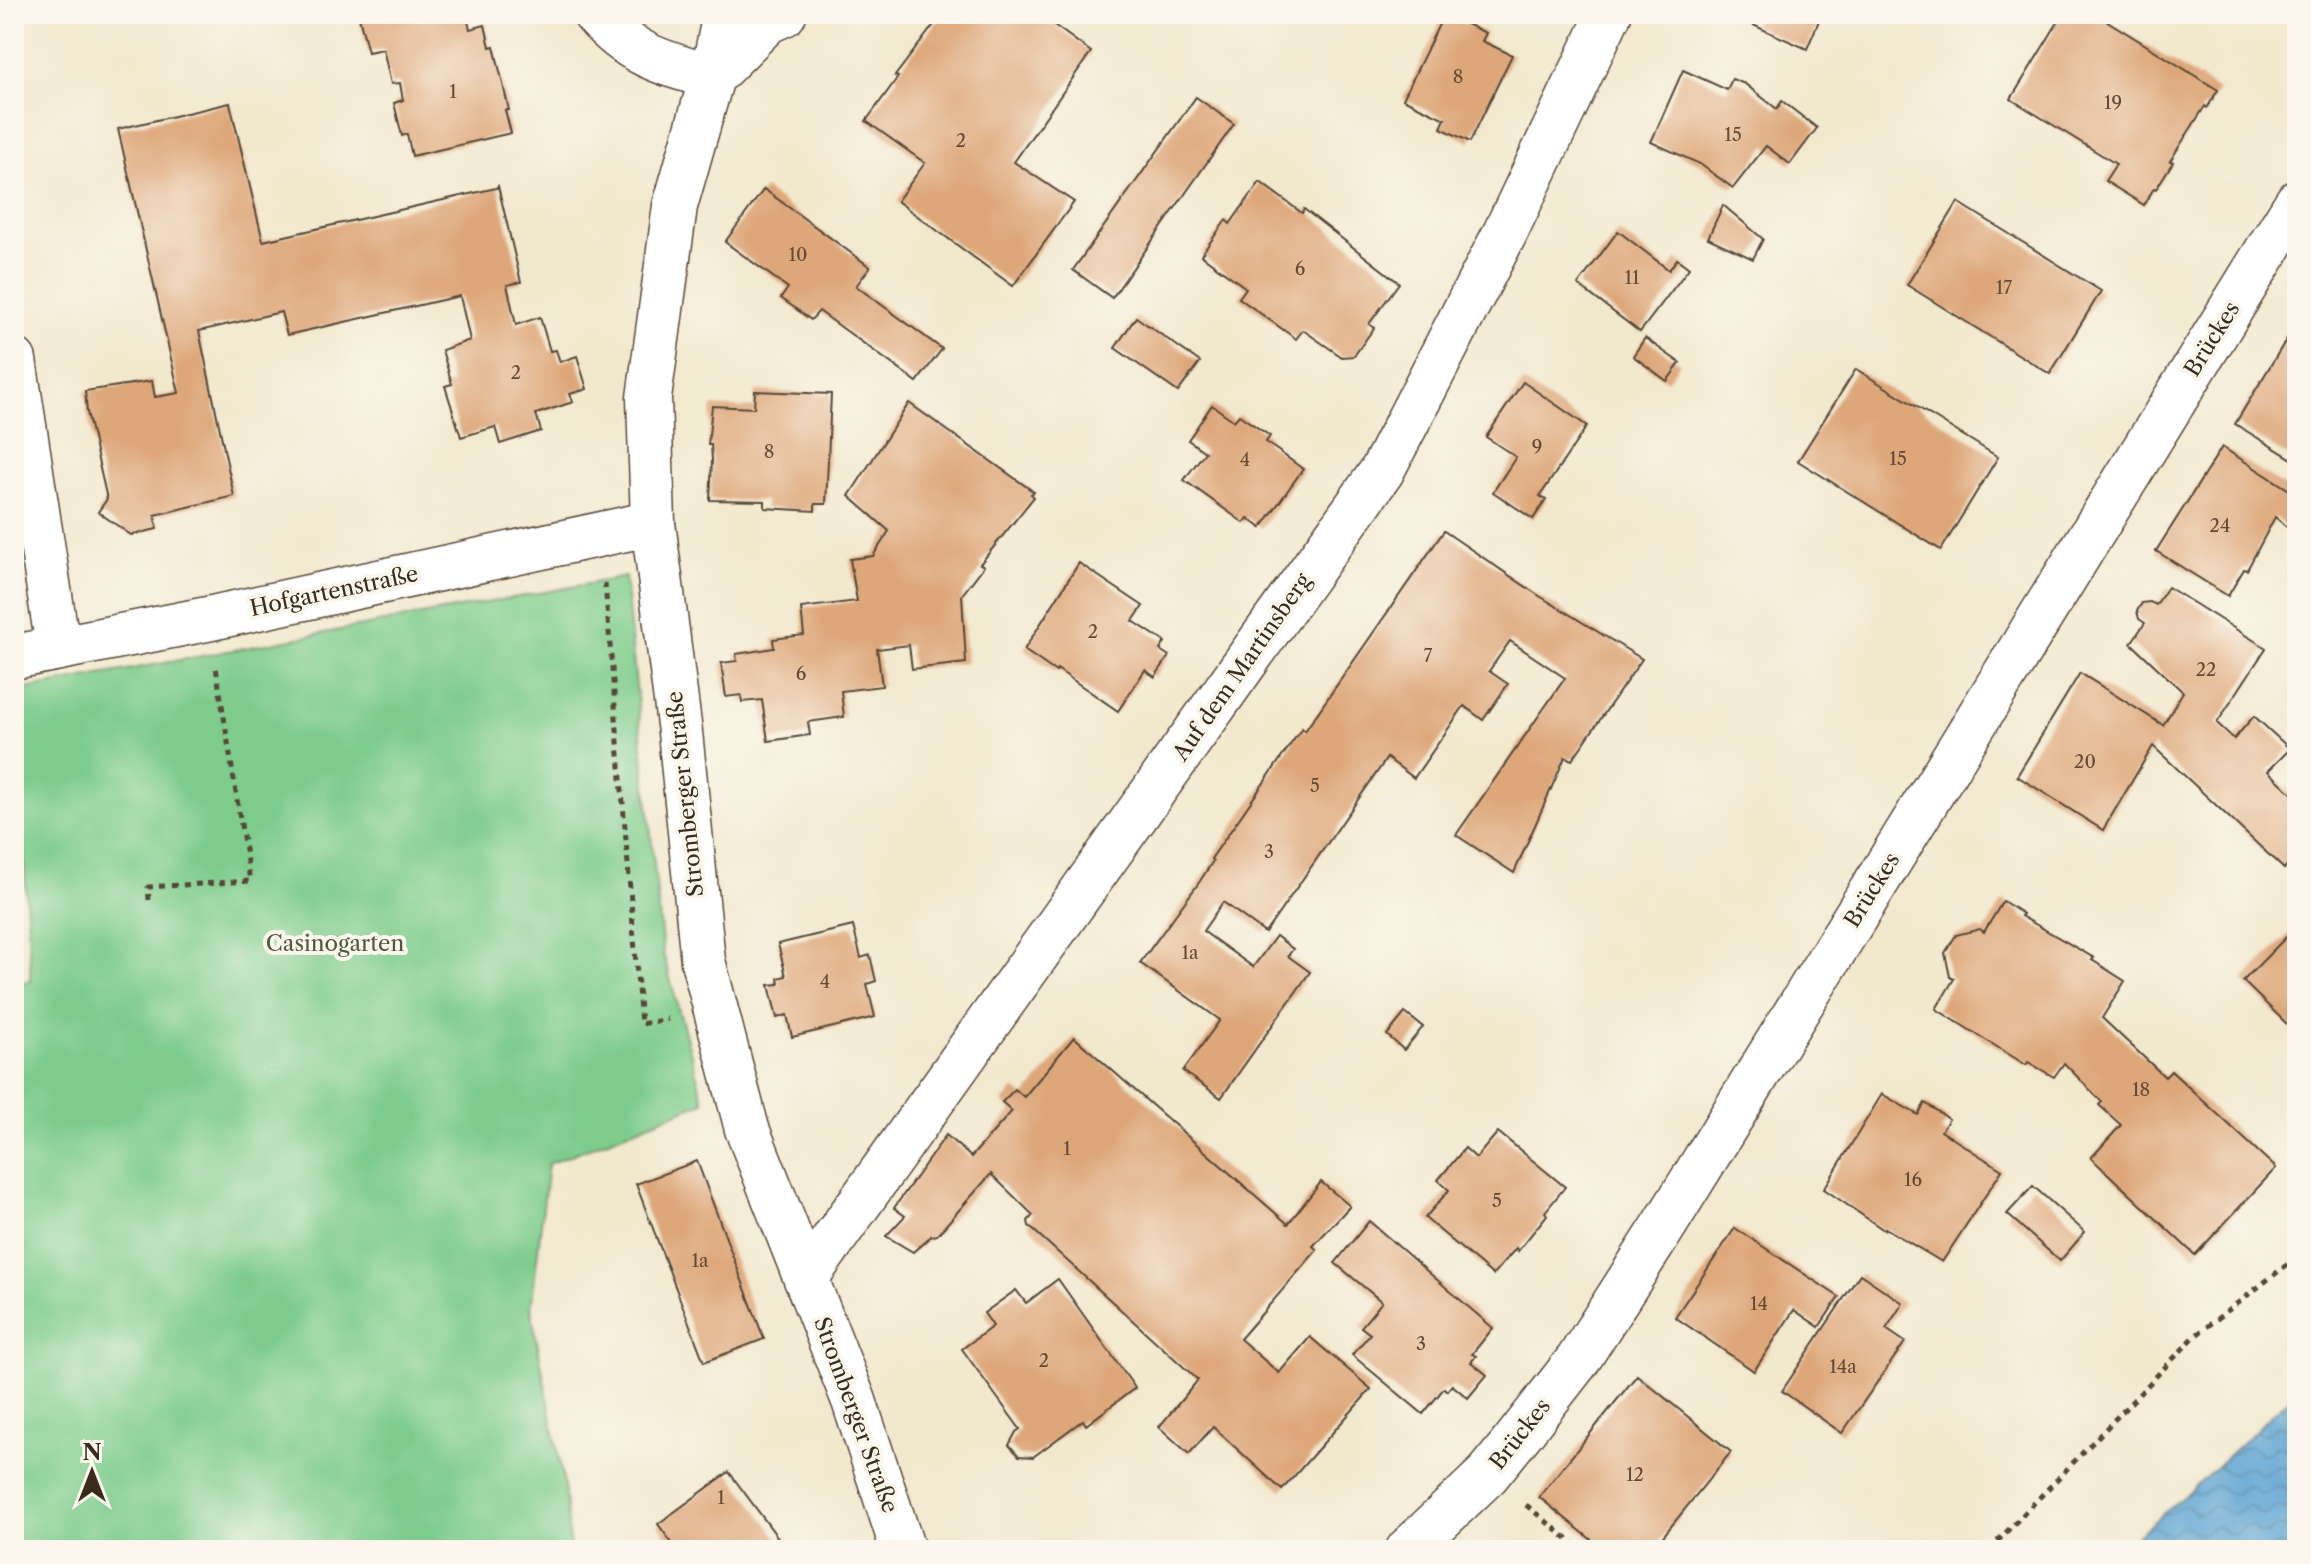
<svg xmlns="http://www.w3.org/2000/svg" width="2311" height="1564" font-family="'Libre Caslon Text',serif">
  <defs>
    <pattern id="water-waves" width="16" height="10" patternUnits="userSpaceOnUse" patternTransform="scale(2)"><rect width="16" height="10" fill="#5ea5d4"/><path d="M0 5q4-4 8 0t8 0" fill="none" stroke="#4f87ab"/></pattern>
  </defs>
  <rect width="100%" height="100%" fill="#fbf7ec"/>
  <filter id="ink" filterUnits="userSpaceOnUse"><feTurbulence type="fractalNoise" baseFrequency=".0125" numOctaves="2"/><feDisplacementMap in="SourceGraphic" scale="16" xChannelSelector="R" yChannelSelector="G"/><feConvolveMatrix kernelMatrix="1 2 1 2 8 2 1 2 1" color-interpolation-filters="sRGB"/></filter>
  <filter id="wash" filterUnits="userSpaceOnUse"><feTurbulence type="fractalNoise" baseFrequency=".006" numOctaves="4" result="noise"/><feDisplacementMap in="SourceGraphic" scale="32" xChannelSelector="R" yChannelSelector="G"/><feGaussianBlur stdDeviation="1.8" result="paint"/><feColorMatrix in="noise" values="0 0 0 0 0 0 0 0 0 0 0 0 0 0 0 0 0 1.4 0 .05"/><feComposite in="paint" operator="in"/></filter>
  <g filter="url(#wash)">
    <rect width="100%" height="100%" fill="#f2e8ce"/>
    <!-- green -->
    <polygon fill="#7dcc8c" stroke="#5c7b55" stroke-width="2" points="625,577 663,953 704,1102 548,1164 531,1310 564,1485 570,1550 14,1550 14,983 31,981 14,691"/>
    <!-- water -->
    <polygon fill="url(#water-waves)" stroke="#4c6879" stroke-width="2" points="2297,1391 2297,1550 2119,1550 2192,1490"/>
    <g id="blocks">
      <!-- building -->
      <g fill="#dea77a">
        <polygon points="370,14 466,14 470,29 485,25 490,47 494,46 509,110 505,110 511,133 412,156 407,134 402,136 394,103 403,100 400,83 391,84 383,49 368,52 359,17"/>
        <polygon points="942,14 1039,14 1091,52 1014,162 1074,202 1013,286 897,201 925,163 866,121 898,77 895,76"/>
        <polygon points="1444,14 1486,33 1482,41 1512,55 1470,142 1441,128 1445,119 1403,99"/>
        <polygon points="1758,14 1828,14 1826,20 1820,18 1807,49 1753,25"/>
        <polygon points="2063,14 2096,14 2218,90 2207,108 2205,106 2170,161 2173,162 2156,189 2154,188 2144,205 2105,181 2116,164 2011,99"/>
        <polygon points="1683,70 1727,90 1732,79 1745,84 1777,109 1782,101 1817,128 1790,164 1766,146 1733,188 1700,164 1651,142"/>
        <polygon points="1196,97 1234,124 1112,298 1073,270"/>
        <polygon points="230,103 263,241 496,188 498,186 521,282 507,285 516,325 540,317 550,351 556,350 560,362 577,356 587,389 570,394 573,402 536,414 541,431 500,444 495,427 461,437 445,386 452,384 442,350 470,340 460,296 287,335 281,312 199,331 234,496 155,515 157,529 131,535 98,512 107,499 87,412 85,391 152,381 155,397 179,393 118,129"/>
        <polygon points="1260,182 1302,213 1304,209 1399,283 1369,324 1374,328 1354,356 1342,357 1303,330 1296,339 1239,298 1246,288 1201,255 1226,220 1230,224"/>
        <polygon points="764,189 870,267 856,286 942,349 917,382 819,311 811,320 781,298 788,288 725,242"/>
        <polygon points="1958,202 2101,291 2050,374 1907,285"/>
        <polygon points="1723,205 1763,239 1753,259 1708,238"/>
        <polygon points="1618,231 1669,270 1677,259 1689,268 1640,332 1578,285"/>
        <polygon points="1136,317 1200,362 1178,392 1115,348"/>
        <polygon points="2297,322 2297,462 2235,424"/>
        <polygon points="1645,338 1680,363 1667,381 1633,356"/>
        <polygon points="1856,369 1998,457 1941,550 1798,461"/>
        <polygon points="1523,382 1587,426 1540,496 1546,500 1533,519 1493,492 1516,457 1486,437"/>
        <polygon points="755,391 831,394 826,504 815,504 815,511 765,508 765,501 710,500 712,460 711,445 708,445 712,406 754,408"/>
        <polygon points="909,403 1034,492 1031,494 1034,497 980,564 984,566 962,595 966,663 912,669 909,645 877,649 882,686 841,691 844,717 808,722 810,735 768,741 762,700 742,702 741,695 726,697 721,663 737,661 736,654 774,648 773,639 804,635 801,608 857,601 850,559 873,556 889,531 849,496"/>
        <polygon points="1212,405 1234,421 1239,415 1270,436 1266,442 1303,469 1261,528 1248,518 1244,523 1184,480 1205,452 1188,440"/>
        <polygon points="2222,447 2297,495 2297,536 2275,517 2247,570 2244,569 2228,596 2156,551"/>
        <polygon points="1444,531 1538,595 1642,659 1572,760 1565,757 1514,873 1456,835 1565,678 1510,641 1489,671 1508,684 1483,720 1464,706 1414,778 1387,758 1265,933 1223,902 1203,931 1253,967 1276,936 1293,949 1288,956 1310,972 1221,1098 1183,1071 1220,1020 1140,963 1198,884 1213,861 1211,859 1302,728 1305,731"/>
        <polygon points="1079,563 1143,606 1133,621 1165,642 1160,650 1169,656 1155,677 1145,670 1118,711 1057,669 1056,672 1024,650"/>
        <polygon points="2168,587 2266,648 2217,723 2234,739 2254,716 2290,749 2268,771 2297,798 2297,854 2284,869 2153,746 2103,830 2017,776 2080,673 2163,725 2183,692 2131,643 2145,623 2139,619 2137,611 2142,603 2150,602 2156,605"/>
        <polygon points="2003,901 2023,914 2021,916 2094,958 2092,960 2125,981 2102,1018 2165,1077 2171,1071 2276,1168 2195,1255 2091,1158 2121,1125 2099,1105 2102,1102 2064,1063 2054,1077 2028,1062 2026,1065 1936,1009 1954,979 1950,977 1945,953 1956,935 1980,929 1984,932"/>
        <polygon points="853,926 861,958 870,955 876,981 867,984 875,1017 792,1037 787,1015 777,1018 769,985 779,984 778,978 786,976 778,944"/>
        <polygon points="2297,926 2297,1034 2243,981"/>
        <polygon points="1405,1013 1423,1027 1404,1050 1387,1035"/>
        <polygon points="1074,1037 1288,1224 1321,1182 1350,1206 1313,1246 1317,1250 1240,1339 1279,1373 1310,1337 1371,1389 1282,1490 1213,1427 1189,1454 1159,1427 1198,1380 1029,1226 1028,1221 1033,1215 991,1174 937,1235 931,1236 913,1252 886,1236 905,1216 894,1208 946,1135 971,1157 1012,1111 1002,1102 1015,1089 1024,1097"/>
        <polygon points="1882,1094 1918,1115 1925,1103 1949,1119 1941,1131 2002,1170 1942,1262 1885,1228 1884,1230 1824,1189"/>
        <polygon points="1498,1132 1565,1187 1545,1212 1547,1215 1518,1251 1516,1248 1493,1275 1425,1218 1449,1190 1438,1180 1465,1148 1476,1158"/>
        <polygon points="697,1161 764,1339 704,1362 636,1184"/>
        <polygon points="2033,1186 2085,1232 2060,1261 2007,1214"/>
        <polygon points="1369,1221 1493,1328 1472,1354 1476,1356 1471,1362 1487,1375 1468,1398 1452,1385 1447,1391 1444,1388 1423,1414 1352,1355 1370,1334 1361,1327 1382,1302 1335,1263"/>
        <polygon points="1735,1228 1839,1297 1819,1327 1794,1310 1754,1371 1675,1317"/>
        <polygon points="1860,1274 1903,1303 1886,1329 1905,1342 1842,1433 1782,1391"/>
        <polygon points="1058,1279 1135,1388 1086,1425 1083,1420 1033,1457 1019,1456 1009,1445 1016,1432 1020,1429 962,1349 993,1326 984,1313 1016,1290 1026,1303"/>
        <polygon points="1637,1375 1731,1452 1652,1550 1604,1550 1539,1497"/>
        <polygon points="729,1472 787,1550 677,1550 658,1524"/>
      </g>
    </g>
  </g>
  <g filter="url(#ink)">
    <use href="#blocks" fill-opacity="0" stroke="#564638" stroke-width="2"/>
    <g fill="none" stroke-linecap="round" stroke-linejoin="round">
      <!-- minor casing -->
      <g stroke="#564638" stroke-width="47">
        <g id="minor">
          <path d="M595 14C630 55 662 63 712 77"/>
          <polyline points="725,14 712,77 675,206 649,398 653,523 680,732 703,961 747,1129 854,1401 903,1550"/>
          <polyline points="712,77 768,21 784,14"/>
          <polyline points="14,360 58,648"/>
          <polyline points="14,657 207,619 653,523"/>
          <polyline points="806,1278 1382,471 1505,233 1609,14"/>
        </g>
      </g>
      <!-- major casing -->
      <g stroke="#564638" stroke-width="47">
        <polyline id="major" points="1408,1550 1488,1474 1514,1442 1578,1360 1664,1226 2297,202"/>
      </g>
      <!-- path -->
      <g stroke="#564638" stroke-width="5" stroke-dasharray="6 6" stroke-linecap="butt">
        <polyline points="605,583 641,1024 668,1019"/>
        <polyline points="149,900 148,887 250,881 216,667"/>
        <polyline points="1526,1505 1581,1550"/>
        <polyline points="1989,1550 2195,1336 2297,1257"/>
      </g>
      <!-- minor -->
      <use href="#minor" stroke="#fff" stroke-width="44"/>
      <!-- major -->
      <use href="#major" stroke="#fff" stroke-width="44"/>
    </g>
  </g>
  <g text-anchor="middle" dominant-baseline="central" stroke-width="8" stroke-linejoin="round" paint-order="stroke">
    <!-- number labels -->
    <g font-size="18" fill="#644935">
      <text x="1458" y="77">8</text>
      <text x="453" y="92">1</text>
      <text x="2113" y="103">19</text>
      <text x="1733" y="135">15</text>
      <text x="961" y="141">2</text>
      <text x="798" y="255">10</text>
      <text x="1300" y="269">6</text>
      <text x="1632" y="278">11</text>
      <text x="2004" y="288">17</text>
      <text x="516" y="373">2</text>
      <text x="1537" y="447">9</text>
      <text x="769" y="452">8</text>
      <text x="1898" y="459">15</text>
      <text x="1245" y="460">4</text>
      <text x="2220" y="526">24</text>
      <text x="1093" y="632">2</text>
      <text x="1428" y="656">7</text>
      <text x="2206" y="670">22</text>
      <text x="801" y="674">6</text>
      <text x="2085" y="762">20</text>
      <text x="1315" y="786">5</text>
      <text x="1269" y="852">3</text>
      <text x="1190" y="953">1a</text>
      <text x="825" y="982">4</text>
      <text x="2141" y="1090">18</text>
      <text x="1067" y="1149">1</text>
      <text x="1913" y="1180">16</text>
      <text x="1497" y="1201">5</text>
      <text x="700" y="1261">1a</text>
      <text x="1759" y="1304">14</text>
      <text x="1421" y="1344">3</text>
      <text x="1044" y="1361">2</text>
      <text x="1843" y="1367">14a</text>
      <text x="1635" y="1475">12</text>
      <text x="721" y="1498">1</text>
    </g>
    <!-- street labels -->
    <g font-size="22" fill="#3b2a1e" stroke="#fbf7ec">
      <text transform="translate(2212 339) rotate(-58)">Brückes</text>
      <text transform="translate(334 591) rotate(-12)">Hofgartenstraße</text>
      <text transform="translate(1242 667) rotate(-55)">Auf dem Martinsberg</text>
      <text transform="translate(685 794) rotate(-96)">Stromberger Straße</text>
      <text transform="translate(1872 890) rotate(-58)">Brückes</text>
      <text transform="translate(856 1415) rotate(70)">Stromberger Straße</text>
      <text transform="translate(1520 1434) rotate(-52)">Brückes</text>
    </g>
    <!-- park labels -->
    <g font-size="22" fill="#4f5b3f" stroke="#fbf7ec">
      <text x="335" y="943">Casinogarten</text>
    </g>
  </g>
  <!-- margin -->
  <rect width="2311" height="1564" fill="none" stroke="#fbf7ec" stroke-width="48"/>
  <!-- north arrow -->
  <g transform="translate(92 1472)" stroke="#fbf7ec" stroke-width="6" paint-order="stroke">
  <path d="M0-6L14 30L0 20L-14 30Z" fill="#3b2a1e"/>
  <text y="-12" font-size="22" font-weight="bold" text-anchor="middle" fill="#3b2a1e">N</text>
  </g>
</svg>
